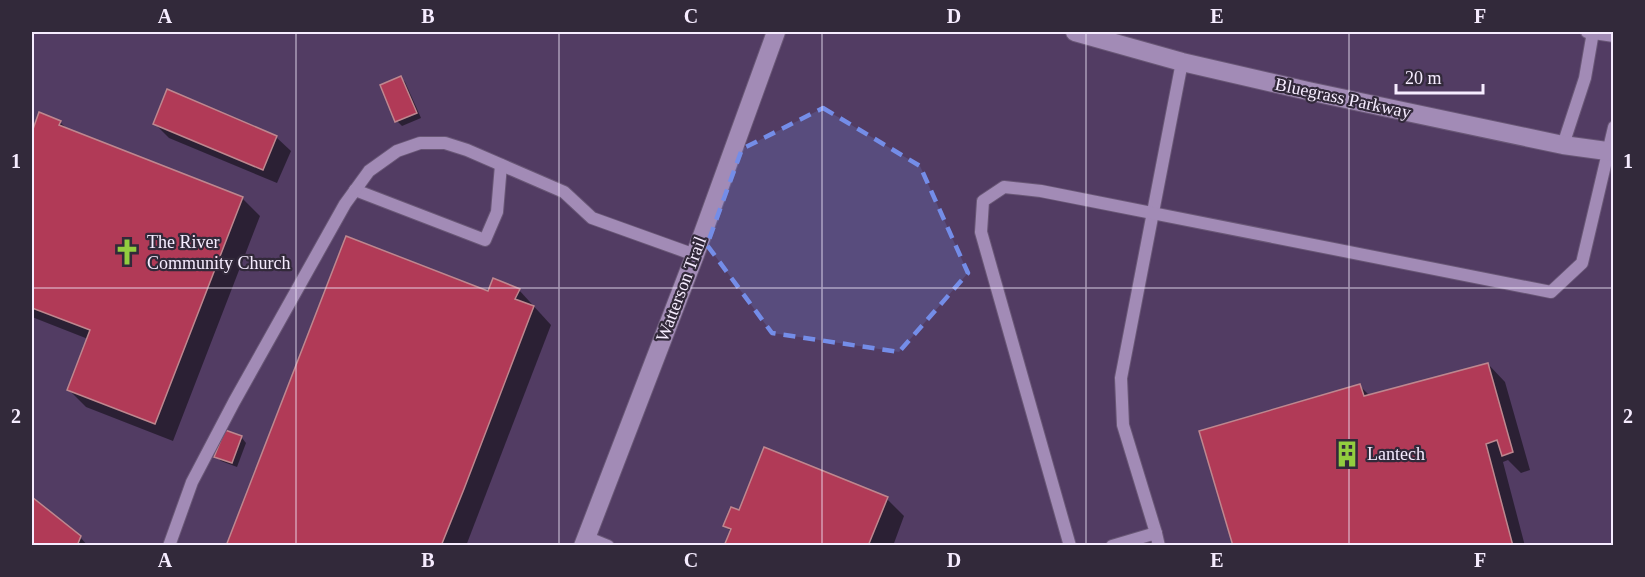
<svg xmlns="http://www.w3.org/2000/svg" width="1645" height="577" font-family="Georgia,serif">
  <rect width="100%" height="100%" fill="#523c63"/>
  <!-- shadow -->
  <g fill="#0007">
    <polygon points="400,77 405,82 421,118 402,126 397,121"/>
    <polygon points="40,114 60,122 69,131 242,198 260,216 173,441 86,407 69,390 88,339 32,317 32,136"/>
    <polygon points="154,123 276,137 291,151 277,183 169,138"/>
    <polygon points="519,290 551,325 466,546 227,546 489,293"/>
    <polygon points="1488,364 1505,382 1530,470 1521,473 1508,460 1503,462 1525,546 1234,546 1360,386 1370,396"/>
    <polygon points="226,431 242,438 246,443 237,467 221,461 216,456"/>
    <polygon points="32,499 80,537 88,546 32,546"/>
    <polygon points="887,499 904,516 893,546 726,546 731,532 725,525 740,512"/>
  </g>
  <!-- building -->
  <g fill="#b13a57" stroke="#be878f" stroke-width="1.5">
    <polygon points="401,76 417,113 395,122 380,85"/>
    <polygon points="167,89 277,136 263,170 153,124"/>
    <polygon points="39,112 61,121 59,125 243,197 155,424 67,390 90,330 32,308 32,132"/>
    <polygon points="346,236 488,291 493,278 520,289 515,299 534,306 464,489 441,546 226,546"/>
    <polygon points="1488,363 1513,452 1502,456 1497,440 1486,444 1513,546 1233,546 1199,431 1360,384 1364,396"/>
    <polygon points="225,430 242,436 232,463 214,457"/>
    <polygon points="764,447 888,497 868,546 724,546 731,529 723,526 731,507 739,510"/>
    <polygon points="32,497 81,536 77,546 32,546"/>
  </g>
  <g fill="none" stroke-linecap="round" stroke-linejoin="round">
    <!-- service casing -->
    <g stroke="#695776" stroke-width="14">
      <g id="service">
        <polyline points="1587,32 1614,36"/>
        <polyline points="1563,145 1585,78 1593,32"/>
        <polyline points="355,190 485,240 497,212 501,165"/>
        <polyline points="1156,533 1123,425 1121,378 1182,62"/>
        <polyline points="586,537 608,546"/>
        <polyline points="169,546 192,482 234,402 345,204 369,171 397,151 420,143 445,143 467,150 564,192 592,218 695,255"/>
        <polyline points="1070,546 981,232 983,201 1004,187 1041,191 1551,292 1582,263 1614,127"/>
        <polyline points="1112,546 1156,533 1159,546"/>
      </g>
    </g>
    <!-- tertiary casing -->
    <g stroke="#695776" stroke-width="20">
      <polyline id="tertiary" points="1075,32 1182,62 1308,91 1563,145 1614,152"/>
    </g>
    <!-- secondary casing -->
    <g stroke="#695776" stroke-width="20">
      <polyline id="secondary" points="583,546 695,255 776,32"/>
    </g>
    <!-- service -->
    <use href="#service" stroke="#a28bb6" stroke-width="12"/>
    <!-- tertiary -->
    <use href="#tertiary" stroke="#a28bb6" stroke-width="18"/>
    <!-- secondary -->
    <use href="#secondary" stroke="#a28bb6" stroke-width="18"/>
  </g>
  <!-- marked area -->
  <path fill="#748de8" fill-opacity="0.2" stroke="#748de8" stroke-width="4.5" stroke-dasharray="12 8" stroke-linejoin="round" d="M823 108 920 166 968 273 899 352 772 333 707 245 742 149Z"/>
  <!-- grid -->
  <path fill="none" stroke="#f6ecff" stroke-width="1.5" stroke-opacity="0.55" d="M296 32V546M559 32V546M822 32V546M1086 32V546M1349 32V546M32 288H1614"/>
  <!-- icons -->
  <defs>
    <g id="church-bare" transform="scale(2.07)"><path d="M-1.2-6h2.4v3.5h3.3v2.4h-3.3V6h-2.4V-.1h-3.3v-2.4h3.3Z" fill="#92cd3f" stroke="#32293a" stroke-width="2.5" paint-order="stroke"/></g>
    <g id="building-bare" transform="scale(2.07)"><path d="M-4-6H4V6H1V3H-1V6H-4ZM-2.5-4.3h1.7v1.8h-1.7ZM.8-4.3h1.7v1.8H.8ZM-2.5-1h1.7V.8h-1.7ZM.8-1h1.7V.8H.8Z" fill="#92cd3f" stroke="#32293a" stroke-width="2.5" paint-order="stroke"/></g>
  </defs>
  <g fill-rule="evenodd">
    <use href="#church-bare" x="127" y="252"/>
    <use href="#building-bare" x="1347" y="454"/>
  </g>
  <g text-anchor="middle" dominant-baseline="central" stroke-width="4.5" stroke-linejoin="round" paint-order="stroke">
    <!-- street labels -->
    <g font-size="18" fill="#f6ecff" stroke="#32293a">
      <text transform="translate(1343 98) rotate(12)">Bluegrass Parkway</text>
      <text transform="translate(681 289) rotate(-69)">Watterson Trail</text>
    </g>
    <!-- poi labels -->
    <g font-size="18" fill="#f6ecff" stroke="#32293a" text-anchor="start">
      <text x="147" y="242">The River<tspan x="147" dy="21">Community Church</tspan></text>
      <text x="1367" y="454">Lantech</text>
    </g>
  </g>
  <!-- border -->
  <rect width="1645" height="577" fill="none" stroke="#32293a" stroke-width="66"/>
  <!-- scale -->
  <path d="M1396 84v9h87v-9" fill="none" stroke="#f6ecff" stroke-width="3"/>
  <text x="1405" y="84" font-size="18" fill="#f6ecff" stroke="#32293a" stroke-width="4.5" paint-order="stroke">20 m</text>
  <rect x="33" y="33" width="1579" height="511" fill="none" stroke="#f6ecff" stroke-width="2"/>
  <g font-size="20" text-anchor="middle" font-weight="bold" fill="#f6ecff">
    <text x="165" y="23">A</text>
    <text x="428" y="23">B</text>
    <text x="691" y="23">C</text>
    <text x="954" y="23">D</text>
    <text x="1217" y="23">E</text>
    <text x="1480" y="23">F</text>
    <text x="16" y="168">1</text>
    <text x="1628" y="168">1</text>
    <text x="16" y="423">2</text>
    <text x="1628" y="423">2</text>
    <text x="165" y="567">A</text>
    <text x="428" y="567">B</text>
    <text x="691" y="567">C</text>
    <text x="954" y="567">D</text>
    <text x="1217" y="567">E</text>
    <text x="1480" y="567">F</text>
  </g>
</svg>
